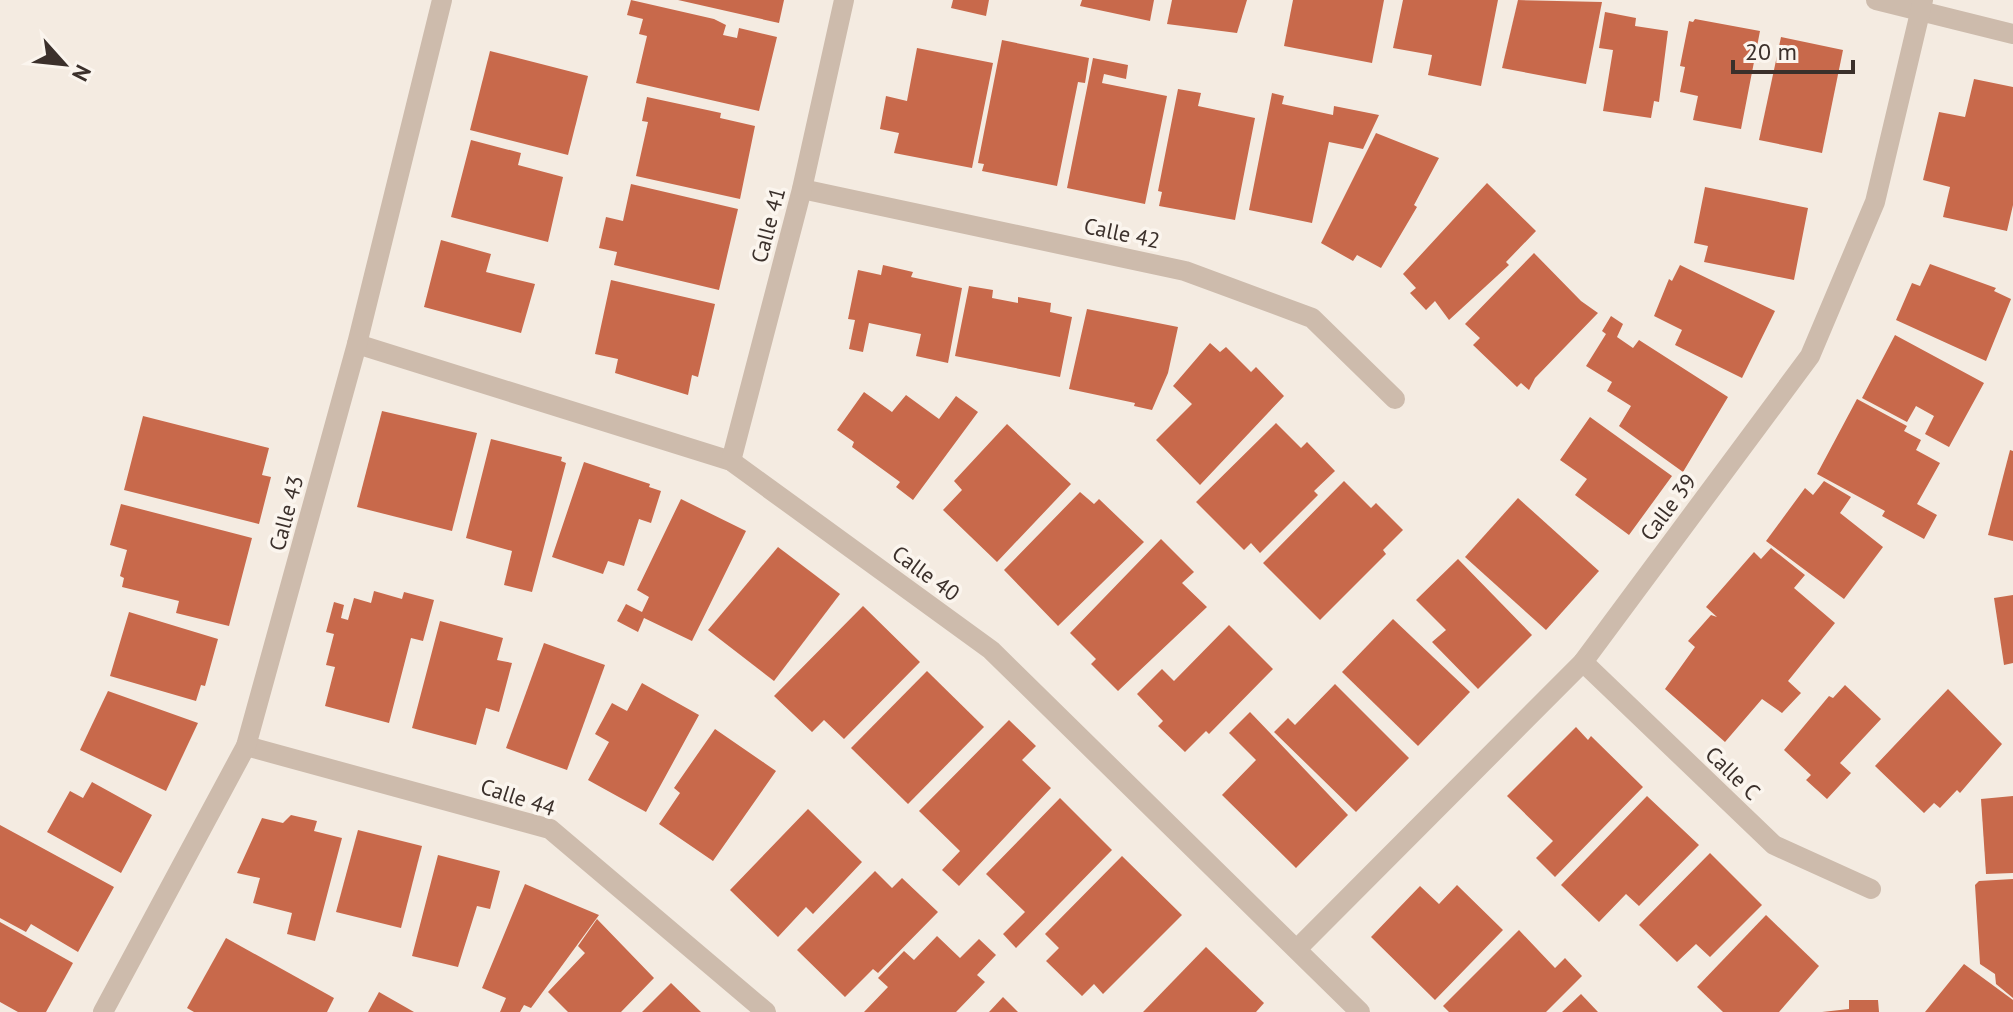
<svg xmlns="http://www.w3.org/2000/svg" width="2013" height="1012" font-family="'PT Sans',sans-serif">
  <rect width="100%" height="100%" fill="#f4ebe1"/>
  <!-- building -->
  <g fill="#c8694b">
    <polygon points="631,0 714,19 726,25 723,35 737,38 739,28 777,37 759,111 636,83 647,36 639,34 643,19 627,15"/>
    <polygon points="678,0 784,0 779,23"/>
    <polygon points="953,0 989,0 986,16 951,8"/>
    <polygon points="1082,0 1154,0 1150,21 1080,6"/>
    <polygon points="1172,0 1247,0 1237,33 1167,24"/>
    <polygon points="1293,0 1384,0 1372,63 1284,46"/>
    <polygon points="1403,0 1498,0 1481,86 1428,75 1432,55 1393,48"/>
    <polygon points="1518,0 1602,2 1586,84 1502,68"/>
    <polygon points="1605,12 1636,18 1635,26 1668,31 1659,102 1654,101 1651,118 1603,111 1613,50 1599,48"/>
    <polygon points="1695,19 1760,31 1741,129 1693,120 1698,96 1680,92 1685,67 1680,66 1689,21 1693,22"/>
    <polygon points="1781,37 1843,50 1822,153 1759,140"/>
    <polygon points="1002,40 1089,58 1085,83 1078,82 1057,186 982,171 984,164 978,163"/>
    <polygon points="917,48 993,63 972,168 894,153 899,133 880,129 886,96 907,101"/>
    <polygon points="490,51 588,76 568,155 470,130"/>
    <polygon points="1093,58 1128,65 1126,79 1104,74 1102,83 1167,96 1145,204 1067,188"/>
    <polygon points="1974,79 2013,87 2013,205 2007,231 1943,217 1950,187 1923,180 1939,112 1965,117"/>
    <polygon points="1178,89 1201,93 1198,106 1255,118 1235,220 1159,206 1162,192 1158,191"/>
    <polygon points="1272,93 1284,96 1282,104 1333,115 1334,106 1379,115 1363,149 1329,142 1312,223 1249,210"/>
    <polygon points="647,97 721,113 720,118 755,126 740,199 636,176 648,122 642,121"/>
    <polygon points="1376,133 1439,158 1414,205 1417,207 1381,268 1357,255 1353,261 1321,243"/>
    <polygon points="471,140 521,153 518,165 563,177 548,242 451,217"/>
    <polygon points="1487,183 1536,231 1506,262 1509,265 1449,320 1435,301 1426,310 1410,293 1416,288 1403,274"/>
    <polygon points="631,184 738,209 719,290 614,265 617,252 599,248 606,217 623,221"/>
    <polygon points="1705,187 1808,208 1794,280 1704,262 1708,246 1694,243"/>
    <polygon points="441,240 491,254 486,272 535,284 521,333 424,307"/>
    <polygon points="1534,253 1581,301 1598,313 1535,378 1529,390 1521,383 1517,387 1473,345 1480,338 1465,324"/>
    <polygon points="1930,264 1996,288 1994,291 2011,299 1986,361 1896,320 1912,283 1920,286"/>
    <polygon points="883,265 913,272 911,277 962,288 948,363 916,356 921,334 869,323 863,352 849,349 855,320 848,319 858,270 881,275"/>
    <polygon points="1680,265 1775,311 1742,378 1675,345 1682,330 1654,316 1669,279 1672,281"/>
    <polygon points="611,280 715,304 698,377 692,375 688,395 615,373 618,359 595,354"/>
    <polygon points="969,286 993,290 992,298 1018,303 1018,297 1051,303 1050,312 1072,317 1060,377 955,356"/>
    <polygon points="1087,309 1178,327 1168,373 1152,410 1134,406 1135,403 1069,389"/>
    <polygon points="1611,316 1623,324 1617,337 1633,348 1639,340 1728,397 1683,472 1619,426 1631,406 1607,391 1612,382 1586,366 1606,334 1602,331"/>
    <polygon points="1895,335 1984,383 1949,447 1925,434 1934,416 1916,406 1907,422 1862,398"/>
    <polygon points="1210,343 1220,352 1226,347 1251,372 1256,367 1284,396 1200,485 1156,440 1192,404 1173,386"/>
    <polygon points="864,392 892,412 906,395 939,419 956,396 978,412 913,500 896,487 900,482 852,447 854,442 837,430"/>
    <polygon points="1857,399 1907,426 1904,431 1921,440 1916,450 1940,463 1917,504 1937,515 1924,539 1882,516 1885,511 1817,474"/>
    <polygon points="382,411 477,433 452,531 357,507"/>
    <polygon points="143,416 269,448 262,475 271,477 259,524 124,490"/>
    <polygon points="1590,417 1672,476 1629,535 1575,495 1587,479 1560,460"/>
    <polygon points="1276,423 1301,448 1307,442 1335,471 1314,491 1318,495 1260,553 1251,543 1244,550 1196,502"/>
    <polygon points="1007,424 1071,484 997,562 943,510 962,490 954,481"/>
    <polygon points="491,439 562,457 561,461 566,463 532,592 504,585 512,551 466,538"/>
    <polygon points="2010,450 2013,451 2013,541 1988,535"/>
    <polygon points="584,462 650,484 649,487 661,491 651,523 639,519 624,566 608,561 603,574 552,557"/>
    <polygon points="1344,481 1371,508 1376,503 1403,530 1383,550 1386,554 1320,620 1263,563"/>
    <polygon points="1824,481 1851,497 1840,513 1883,547 1844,599 1766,541 1805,488 1813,495"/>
    <polygon points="1080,492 1094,504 1099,499 1144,542 1058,626 1004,570"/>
    <polygon points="1518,498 1599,571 1546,630 1465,557"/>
    <polygon points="681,499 746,531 692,641 644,618 638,632 617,621 626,604 642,612 649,597 637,590"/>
    <polygon points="121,504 252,538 229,626 176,613 179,601 122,587 124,578 120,576 127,550 110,545"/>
    <polygon points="1161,539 1194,572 1182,583 1207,607 1118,691 1091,664 1096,659 1070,633"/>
    <polygon points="778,547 840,594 774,681 708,630"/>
    <polygon points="1771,548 1805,575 1794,588 1835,623 1788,681 1801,693 1782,713 1762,699 1725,742 1665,689 1695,647 1688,641 1711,615 1717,617 1706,607 1754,552 1761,559"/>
    <polygon points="1458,559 1532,635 1478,689 1432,642 1446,630 1416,600"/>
    <polygon points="374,591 402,599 404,592 434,600 423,641 411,638 389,723 325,706 335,667 326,665 334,634 326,632 334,602 344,605 341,618 348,620 354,598 371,603"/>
    <polygon points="2013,595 2013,663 2004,665 1994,598"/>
    <polygon points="863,606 920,662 844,739 824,720 812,732 774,696"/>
    <polygon points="129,612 218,639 205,686 201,685 196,701 110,676"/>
    <polygon points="1393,619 1470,692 1418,746 1342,672"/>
    <polygon points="440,621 503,638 497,660 512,663 499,712 486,708 476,745 412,728"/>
    <polygon points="1229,625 1273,669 1209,734 1206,731 1185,752 1158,726 1163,721 1137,694 1162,669 1174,681"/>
    <polygon points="544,643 605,665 567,770 506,748"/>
    <polygon points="927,671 984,727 908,804 851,748"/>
    <polygon points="642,683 699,715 646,812 588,780 609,742 595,734 612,703 627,711"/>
    <polygon points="1335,684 1409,758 1356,812 1274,732 1288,718 1295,725"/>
    <polygon points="1845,685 1881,719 1840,763 1851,773 1827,799 1806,780 1811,775 1784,750 1829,696 1833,698"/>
    <polygon points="1948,689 2002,744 1960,793 1957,790 1940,808 1934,803 1924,813 1875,766"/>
    <polygon points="108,691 198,723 166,791 80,750"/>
    <polygon points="1250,712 1348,815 1296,868 1222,795 1256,760 1229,733"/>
    <polygon points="1009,720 1036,746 1022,760 1051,788 959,886 942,870 960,851 919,811"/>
    <polygon points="1576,727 1588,740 1591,736 1643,787 1555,877 1536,858 1553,841 1507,796"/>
    <polygon points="715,729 776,771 713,861 659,824 680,793 674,788"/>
    <polygon points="92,782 152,815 121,873 47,832 70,791 83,798"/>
    <polygon points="1647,796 1699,845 1639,906 1626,894 1599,922 1561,885"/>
    <polygon points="2013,796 2013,873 1986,874 1981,799"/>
    <polygon points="1060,798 1112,850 1016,948 1003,934 1025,912 986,874"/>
    <polygon points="808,809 862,862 813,914 806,907 778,937 730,890"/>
    <polygon points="291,815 317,821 314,831 342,838 315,941 287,934 292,913 253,903 260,878 237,873 262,818 283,823"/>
    <polygon points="0,825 114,887 78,952 31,924 26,932 0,918"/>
    <polygon points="358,830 422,846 401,928 336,912"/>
    <polygon points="1710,853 1762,905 1710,957 1696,944 1677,962 1639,925"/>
    <polygon points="438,855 500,871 490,909 477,906 458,967 412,956"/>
    <polygon points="1122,856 1182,915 1103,994 1094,984 1082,996 1046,961 1059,948 1045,934"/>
    <polygon points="875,871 892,888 902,878 938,912 878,973 873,969 845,997 797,950"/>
    <polygon points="2013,879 2013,998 1996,984 1995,974 1980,964 1975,885 1979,881"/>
    <polygon points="525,884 599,915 531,1008 524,1005 520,1012 500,1012 506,998 482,988"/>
    <polygon points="1457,885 1503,930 1435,1000 1371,937 1420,886 1439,904"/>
    <polygon points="1766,915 1819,966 1779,1012 1723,1012 1697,987"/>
    <polygon points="597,919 654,978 621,1012 568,1012 548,992 585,953 578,946"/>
    <polygon points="0,922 73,963 46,1012 18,1012 0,1002"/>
    <polygon points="1519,930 1555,968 1565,958 1582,976 1546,1012 1449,1012 1443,1006"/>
    <polygon points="937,936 960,958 979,939 996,955 977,975 985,982 956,1012 864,1012 888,987 878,978 904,951 914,960"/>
    <polygon points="226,938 334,998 327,1012 194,1012 187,1008"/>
    <polygon points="1206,947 1264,1003 1256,1012 1143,1012"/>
    <polygon points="1964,964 2013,1000 2013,1012 1925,1012"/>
    <polygon points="671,983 701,1012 642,1012"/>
    <polygon points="379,992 414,1012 368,1012"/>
    <polygon points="1581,994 1598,1012 1562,1012"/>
    <polygon points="1003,997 1018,1012 989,1012"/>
    <polygon points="1849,1000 1878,1000 1879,1012 1822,1012 1849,1009"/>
  </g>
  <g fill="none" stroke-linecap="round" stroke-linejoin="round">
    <!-- minor -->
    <g stroke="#cdbbac" stroke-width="20">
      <polyline points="1876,0 2013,34"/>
      <polyline points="802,189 1185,271 1312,318 1395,399"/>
      <polyline points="357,344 731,461 991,650 1360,1012"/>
      <polyline points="731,461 802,189 844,0"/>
      <polyline points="1583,662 1774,845 1871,889"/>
      <polyline points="246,746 550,829 766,1012"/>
      <polyline points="1297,949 1583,662 1810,356 1875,202 1923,0"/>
      <polyline points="103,1012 246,746 357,344 442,0"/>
    </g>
  </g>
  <g text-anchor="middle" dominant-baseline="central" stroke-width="7" stroke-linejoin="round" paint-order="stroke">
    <!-- street labels -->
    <g font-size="22" fill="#3b302b" stroke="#fbf5ee">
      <text transform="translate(768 225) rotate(-75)">Calle 41</text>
      <text transform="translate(1122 233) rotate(12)">Calle 42</text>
      <text transform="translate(1668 507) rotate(-53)">Calle 39</text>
      <text transform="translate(286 513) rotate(-75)">Calle 43</text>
      <text transform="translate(926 573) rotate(36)">Calle 40</text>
      <text transform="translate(1733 773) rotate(44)">Calle C</text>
      <text transform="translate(518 797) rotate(18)">Calle 44</text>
    </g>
  </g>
  <!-- north arrow -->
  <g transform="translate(64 64) rotate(117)" stroke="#fbf5ee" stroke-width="6" paint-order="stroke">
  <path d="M0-6L14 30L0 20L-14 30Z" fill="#3b302b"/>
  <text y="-12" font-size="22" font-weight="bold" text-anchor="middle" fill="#3b302b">N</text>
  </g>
  <!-- scale -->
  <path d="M1733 60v12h120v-12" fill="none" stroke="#3b302b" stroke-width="4"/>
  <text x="1745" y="60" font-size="24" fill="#3b302b" stroke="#fbf5ee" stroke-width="6" paint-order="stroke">20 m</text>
</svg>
